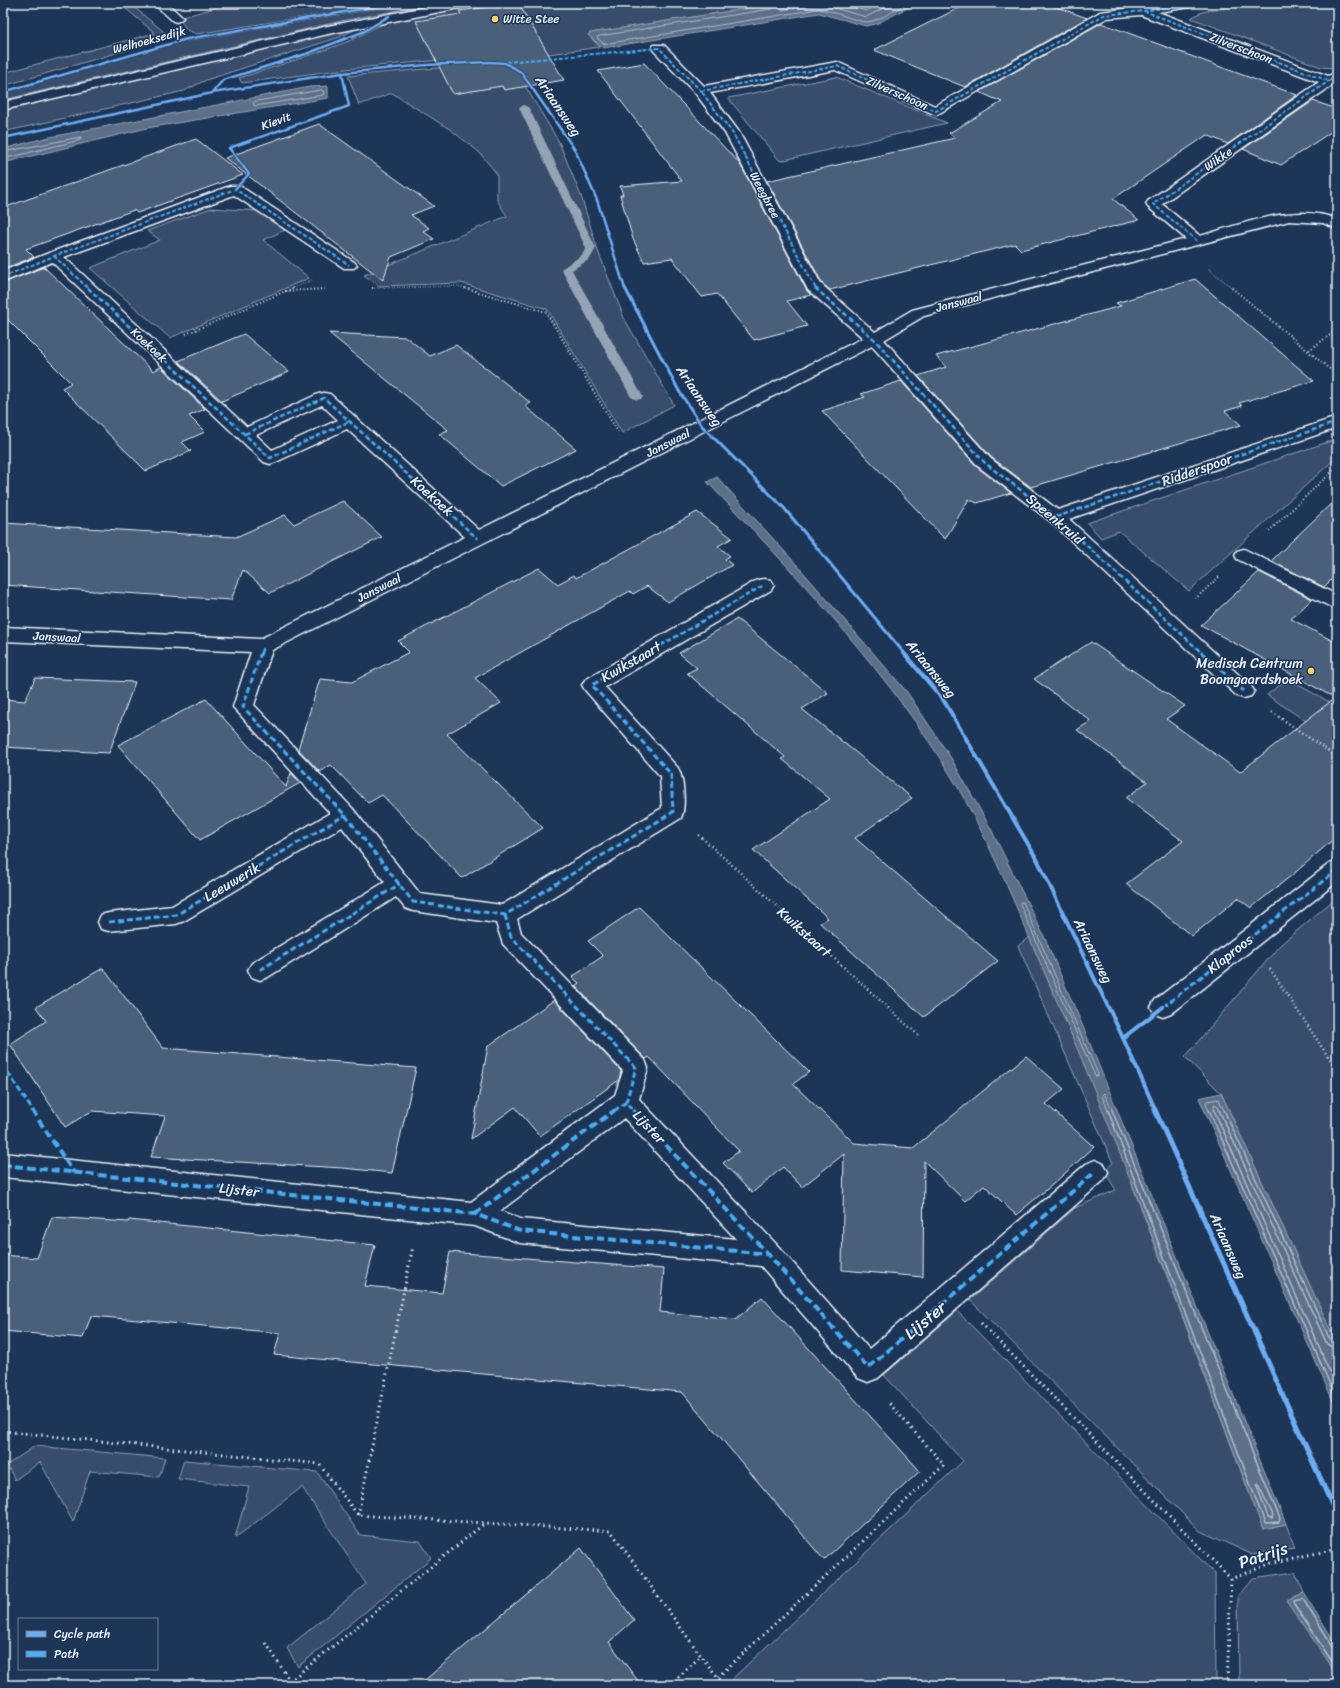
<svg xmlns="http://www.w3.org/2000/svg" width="1340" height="1688" font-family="Sriracha,sans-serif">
  <rect width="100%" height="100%" fill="#1d3557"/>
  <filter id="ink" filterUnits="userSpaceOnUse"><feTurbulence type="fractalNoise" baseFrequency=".025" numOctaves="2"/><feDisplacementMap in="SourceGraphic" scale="8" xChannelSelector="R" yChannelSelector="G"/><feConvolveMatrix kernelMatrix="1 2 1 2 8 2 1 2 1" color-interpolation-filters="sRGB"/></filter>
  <g filter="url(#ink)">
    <!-- green -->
    <g fill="#374d6c" stroke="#909fb2">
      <polygon points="119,3 129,3 169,36 154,42 3,86 3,73 155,33"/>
      <polygon points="232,3 393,3 196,34 187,30 179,18"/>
      <polygon points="409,3 436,3 341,21 3,100 3,93 180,42"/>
      <path d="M498 3H782L590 33 588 35 600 47 541 55 504 54 346 69 242 83 239 78C274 67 309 56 344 43 364 35 382 22 402 16Z"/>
      <polygon points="1250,3 1327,3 1337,10 1337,68 1321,67 1191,18 1202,12"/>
      <polygon points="368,23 340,37 206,80 184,91 3,132 3,109"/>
      <polygon points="492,63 514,74 527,89 559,142 581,196 598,251 624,318 674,405 622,433 547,309 461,283 379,286 364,275 507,216 497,200 497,174 479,152 451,130 392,93 359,105 348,76"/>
      <polygon points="836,77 947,123 780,161 728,98"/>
      <polygon points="211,208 260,211 285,230 263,240 309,278 170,338 90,268 160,240 147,231"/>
      <polygon points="1337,439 1337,457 1189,591 1119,531 1101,538 1087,523"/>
      <polygon points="1287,679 1337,706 1337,742 1267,695"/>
      <polygon points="1337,897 1337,1344 1221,1093 1185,1057 1280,945"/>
      <polygon points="1029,937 1095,1087 1263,1529 1286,1524 1295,1548 1251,1554 1200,1531 970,1300 1075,1208 1116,1190 1104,1171 1113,1163 1018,946"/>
      <polygon points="957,1311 1215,1574 1216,1685 735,1685 731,1680 963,1461 884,1375"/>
      <polygon points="35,1446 165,1458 159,1477 90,1471 73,1522 40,1462 15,1480 7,1465"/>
      <polygon points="184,1460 317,1472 360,1535 420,1541 431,1558 298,1667 287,1648 366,1584 302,1487 235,1538 249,1487 178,1479"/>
      <path d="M1295 1572 1304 1593 1287 1600C1299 1619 1337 1665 1337 1685H1239L1238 1596 1253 1578Z"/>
    </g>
    <!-- water -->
    <g fill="#5d7089" stroke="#95a4b5">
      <polygon points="782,3 917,3 876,24 866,26 819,13 603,48 588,35 590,33"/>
      <polygon points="328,86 328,98 147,128 3,163 3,149 45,138 310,87"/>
      <path d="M717 477 797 565 907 692 951 758 991 829 1043 934 1084 1029 1286 1524 1263 1529C1194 1347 1128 1163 1050 985 1017 910 987 832 943 763 877 660 792 570 707 482Z"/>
      <polygon points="1221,1093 1337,1344 1337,1410 1199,1098"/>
      <polygon points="1304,1593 1337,1647 1337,1679 1330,1664 1286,1600"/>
    </g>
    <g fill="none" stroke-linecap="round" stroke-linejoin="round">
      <!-- shore-far1 -->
      <g stroke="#b0bdcc" stroke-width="1">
        <path d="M774 3V7L771 9 599 36 597 38 604 44 818 9C832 10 857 22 867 22 880 21 896 9 907 3"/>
        <polyline points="780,3 779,8 781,10 820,4 866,17 894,3"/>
        <polyline points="841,3 866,11 882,3"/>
        <polygon points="322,90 324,92 323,95 255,106 253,104 254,102"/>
        <polyline points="3,152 81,137 80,140 3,159"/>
        <polygon points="1021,902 1023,902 1098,1074 1097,1077 1095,1076 1020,904"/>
        <polyline points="1108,1111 1102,1095 1104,1093 1113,1111"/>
        <polyline points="1209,1111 1206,1103 1207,1101 1219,1099 1224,1111"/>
        <polyline points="1215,1111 1214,1104 1217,1105 1220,1111"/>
      </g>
      <!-- shore -->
      <g stroke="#b0bdcc" stroke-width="1.5">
        <polyline points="1108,1110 1265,1523 1279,1522 1280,1519 1112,1110"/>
        <polyline points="1209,1110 1337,1400"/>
        <polyline points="1214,1110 1337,1388"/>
        <polyline points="1219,1110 1327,1344 1337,1350"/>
        <polyline points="1224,1110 1331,1342 1337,1345"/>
        <polygon points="1258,1484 1273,1515 1272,1518 1268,1517 1257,1486"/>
        <polyline points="1337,1648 1332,1646 1303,1599 1294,1601 1294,1604 1337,1669"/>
      </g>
      <!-- stream -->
      <polygon fill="#95a4b5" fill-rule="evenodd" points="524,105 529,108 596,248 590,259 572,270 643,397 641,399 637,400 631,397 561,269 582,255 586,248 519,108"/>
    </g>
    <!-- building -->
    <g fill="#495e7a" stroke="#e8f1f8">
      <polygon points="518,3 564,80 504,90 502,86 453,94 416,21 461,14 459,11"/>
      <polygon points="969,3 1046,3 1087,18 965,87 874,50"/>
      <polygon points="1101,23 1297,95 1228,144 1207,135 1113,199 1139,220 1021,250 1015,244 830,290 822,283 767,181 955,138 949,133 1002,102 979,92"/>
      <polygon points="644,63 740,164 807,291 811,295 787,301 807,326 754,340 717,294 702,297 672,258 644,262 633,239 620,195 623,195 620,186 682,181 598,71"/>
      <polygon points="1313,101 1337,109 1337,128 1281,165 1243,149"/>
      <polygon points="319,124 434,206 411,215 429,228 423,231 434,239 391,257 383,280 225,158"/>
      <polygon points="196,139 243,175 137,213 134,210 26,249 34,257 3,269 3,208"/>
      <polygon points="44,267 153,371 161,367 205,409 189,416 205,432 182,442 191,451 146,471 62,388 71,383 3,315 3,283"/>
      <polygon points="1195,279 1314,381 1239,403 1242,406 1225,411 1241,425 1031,487 992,458 918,376 946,367 936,356 1121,306 1116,303"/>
      <polygon points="329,333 406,337 430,356 456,345 531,403 525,406 576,449 501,486 439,434 448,430"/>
      <polygon points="244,334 289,372 222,401 178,361"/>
      <polygon points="901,381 978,468 1011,493 977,503 969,499 945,539 822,411 865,397 861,394"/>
      <polygon points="1337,498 1337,574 1324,587 1271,561"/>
      <polygon points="343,501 382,537 270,593 243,570 231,600 3,585 3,523 236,537 285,515 294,524"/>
      <polygon points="697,512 732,538 718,546 730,556 725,559 732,565 668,602 647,586 633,594 630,591 475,678 501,703 447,734 543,828 462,878 382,795 368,803 331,765 320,772 298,749 320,679 352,682 409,652 398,641 539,568 558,584 574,575 576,578"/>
      <polygon points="1259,572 1312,599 1291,619 1337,643 1337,836 1297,871 1251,908 1238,898 1192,936 1126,884 1183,841 1126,798 1147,782 1077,730 1091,721 1034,679 1091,642 1185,706 1166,719 1240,772 1335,698 1201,625"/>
      <polygon points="737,619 828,693 802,709 912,798 855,838 998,961 924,1017 820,923 828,918 753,850 830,799 782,759 785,757 687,673 697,668 679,653"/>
      <polygon points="35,678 135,682 109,753 3,747 3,699 25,701"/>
      <polygon points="206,699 286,787 291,773 300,783 200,840 118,745"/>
      <polygon points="639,907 809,1072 793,1084 854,1143 913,1148 1026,1056 1064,1089 1046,1104 1094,1147 1052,1185 1016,1215 984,1185 965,1201 924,1161 923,1277 842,1270 844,1154 802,1187 783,1167 752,1193 723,1163 739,1151 649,1057 646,1059 575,986 579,983 572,977 603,956 588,941"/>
      <polygon points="103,968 163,1048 416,1068 392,1173 343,1168 151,1157 165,1116 92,1111 65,1127 10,1044 46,1021 36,1007"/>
      <polygon points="554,1000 621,1071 619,1080 540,1136 515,1107 471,1139 488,1046"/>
      <polygon points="52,1217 128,1222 129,1220 375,1245 365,1286 442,1293 450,1252 664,1269 660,1312 736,1319 762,1297 920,1471 824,1560 682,1392 274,1355 280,1333 138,1320 91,1316 83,1338 3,1331 3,1255 37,1258"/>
      <polygon points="581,1548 634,1620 609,1642 641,1685 419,1685"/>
    </g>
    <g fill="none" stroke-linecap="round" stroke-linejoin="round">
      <!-- minor casing -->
      <g stroke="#e8f1f8" stroke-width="3">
        <g id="minor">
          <polygon points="153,3 167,3 183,18 177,22 173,21"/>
          <polygon points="446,3 471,3 465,7 328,34 3,110 3,102 328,26"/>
          <path d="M1169 3H1197L1191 7 1158 12 1328 76 1337 72V82L1162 204 1200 236C1240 225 1296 202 1337 219V229L1323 223 1289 221 924 316 884 340 991 459 1058 510 1337 417V428L1069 519 1251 686 1254 691 1251 696 1244 698 1237 696 1050 521 979 467 872 346 272 650 254 705 353 809 420 894 502 905 662 808 660 776 585 690 582 685 585 680 757 580 764 579 771 580 774 585 771 590 605 687 678 768C684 778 686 808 681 818L517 919 521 933 645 1060 648 1068 639 1099 777 1245 869 1349 1086 1164 1095 1160 1104 1164 1108 1172 1104 1180 878 1378 868 1382 858 1378 761 1266 520 1243 475 1226 3 1177V1153L471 1202 615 1095 623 1071 503 944 496 923 413 911 405 908 396 897 268 977 260 980 252 977 248 970 252 963 385 882 342 827 184 921 176 924 109 931 101 929 98 922 101 915 109 913 172 906 330 813 233 707 251 652 3 641V627L260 639 465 537 347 429 276 462 270 464 264 462 52 262 3 282V271L49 253 230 186H240L354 262 357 265 354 268H344L234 195 64 257 247 427 318 394 324 393 330 394 479 530 863 338 808 290 725 133 696 94 654 51 652 48 654 45H664L704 86 837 62 935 106 1100 12ZM1141 15 1319 82 1148 201 1146 204 1148 207 1186 239 912 310 875 332 821 284 739 132 710 93 835 70 936 115 1107 18ZM322 405 338 420 272 450 256 435ZM624 1118 736 1239 520 1219 500 1211Z"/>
          <polygon points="1244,549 1337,595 1337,610 1237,559 1235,555 1237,551"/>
          <polygon points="1337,861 1337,882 1171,1014 1163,1017 1155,1014 1151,1007 1155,1000 1329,864"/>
        </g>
      </g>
      <!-- path-far3 -->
      <g stroke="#e8f1f8" stroke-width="1.5" stroke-dasharray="0.5 2" stroke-linecap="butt">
        <polyline points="1209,269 1234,289"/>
        <polyline points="372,288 458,286 468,289"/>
        <polyline points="291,289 312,280"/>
      </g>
      <!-- path-far2 -->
      <g stroke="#e8f1f8" stroke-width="2" stroke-dasharray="1 2.5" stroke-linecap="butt">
        <polyline points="372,288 374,288"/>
        <polyline points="465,288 546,312 618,432"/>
        <polyline points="1232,288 1337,375"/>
        <polyline points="285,291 327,289"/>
        <polyline points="186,334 293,288"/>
        <polyline points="1309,350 1337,330"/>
        <polyline points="1269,531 1337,467"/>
        <polyline points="1195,599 1219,577"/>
      </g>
      <!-- path-far1 -->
      <g stroke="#e8f1f8" stroke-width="2.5" stroke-dasharray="1 3" stroke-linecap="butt">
        <polyline points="1272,712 1337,757"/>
        <polyline points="699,835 918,1035"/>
        <polyline points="1270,969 1337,1070"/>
      </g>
      <!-- path -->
      <g stroke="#e8f1f8" stroke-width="3" stroke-dasharray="1.5 4" stroke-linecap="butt">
        <polyline points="981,1323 1231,1579"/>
        <polyline points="3,1431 319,1464 358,1515 611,1531 701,1656"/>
        <polyline points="358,1515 413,1246"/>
        <polyline points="266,1643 290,1681 485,1523"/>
        <polyline points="718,1677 944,1465 888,1402"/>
        <polyline points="670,1685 701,1656 724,1685"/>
        <polyline points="1227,1685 1231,1579 1274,1562 1337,1549"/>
      </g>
      <!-- minor -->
      <use href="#minor" fill="#1d3557" fill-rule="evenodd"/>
      <!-- quiet-far3 -->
      <g stroke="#49aef6" stroke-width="2" stroke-dasharray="4 2" stroke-linecap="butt">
        <polyline points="1144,11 1329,81 1337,76"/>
        <polyline points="506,62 659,48 701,91 732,132 816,289"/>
        <polyline points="701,91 837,66 936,111 1104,15 1144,11 1191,3"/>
        <polyline points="1197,241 1153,204 1329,81"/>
        <polyline points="54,256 89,289"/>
        <polyline points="3,277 54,256 235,189 349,265"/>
      </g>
      <!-- quiet-far2 -->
      <g stroke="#49aef6" stroke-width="2.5" stroke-dasharray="5 2.5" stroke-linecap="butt">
        <polyline points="88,288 270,458 350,421"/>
        <polyline points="815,288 874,339 985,463 1056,517 1202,653"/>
        <polyline points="245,434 324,398 478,539"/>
        <polyline points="1056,517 1337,422"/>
        <polyline points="261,653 263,646"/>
        <polyline points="648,653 764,585"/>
      </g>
      <!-- quiet-far1 -->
      <g stroke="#49aef6" stroke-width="3" stroke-dasharray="6 3" stroke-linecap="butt">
        <polyline points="261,652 243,707 345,815 413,902 505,915 673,812 671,774 592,685 650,652"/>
        <polyline points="1201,652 1244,691"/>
        <polyline points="505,915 511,937 636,1068 626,1102"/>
        <polyline points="109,922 176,915 345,815"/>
        <polyline points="260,970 400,884"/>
        <polyline points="1163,1007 1337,870"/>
        <polyline points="3,1065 33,1111"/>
        <polyline points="614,1111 626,1102 634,1111"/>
      </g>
      <!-- quiet -->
      <g stroke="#49aef6" stroke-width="4" stroke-dasharray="8 4" stroke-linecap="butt">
        <polyline points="32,1110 74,1173"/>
        <polyline points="633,1110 768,1254"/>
        <polyline points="3,1165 475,1214 520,1231 768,1254 868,1368 1095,1172"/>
        <polyline points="475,1214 615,1110"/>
      </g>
      <!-- cycleway-far3 casing -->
      <g stroke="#1d3557" stroke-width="4">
        <g id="cycleway-far3">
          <polyline points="3,92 187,39 397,3"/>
          <polyline points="212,93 223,80 306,54 365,31 389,16"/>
          <polyline points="3,138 212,93 342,73 427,65 489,62 505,63 521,72 575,150 597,200 625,289"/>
          <polyline points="235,189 249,174 229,148 349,106 342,73"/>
        </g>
      </g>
      <!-- cycleway-far2 casing -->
      <g stroke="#1d3557" stroke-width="5">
        <polyline id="cycleway-far2" points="625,288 679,391 702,426 784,508 904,653"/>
      </g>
      <!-- cycleway-far1 casing -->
      <g stroke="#1d3557" stroke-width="6">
        <g id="cycleway-far1">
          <polyline points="903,652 944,701 1038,861 1123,1038 1156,1111"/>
          <polyline points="1123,1038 1163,1007"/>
        </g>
      </g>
      <!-- cycleway casing -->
      <g stroke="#1d3557" stroke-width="8">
        <polyline id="cycleway" points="1155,1110 1337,1516"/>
      </g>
      <!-- cycleway-far3 -->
      <use href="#cycleway-far3" stroke="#6dadf4" stroke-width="2.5"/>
      <!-- cycleway-far2 -->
      <use href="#cycleway-far2" stroke="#6dadf4" stroke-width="3"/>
      <!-- cycleway-far1 -->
      <use href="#cycleway-far1" stroke="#6dadf4" stroke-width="4"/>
      <!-- cycleway -->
      <use href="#cycleway" stroke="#6dadf4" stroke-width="5"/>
    </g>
  </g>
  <!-- markers -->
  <g fill="#ffd166" stroke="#1d3557" stroke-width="1.5">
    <circle cx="495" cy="19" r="4"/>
    <circle cx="1311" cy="671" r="4"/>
  </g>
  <g text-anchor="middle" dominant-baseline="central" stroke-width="3" stroke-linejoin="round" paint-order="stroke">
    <!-- far-poi labels -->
    <g font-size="12" fill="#e8f1f8" stroke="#1d3557" text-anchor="start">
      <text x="503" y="19">Witte Stee</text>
    </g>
    <!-- far-street labels -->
    <g font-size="12" fill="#e8f1f8" stroke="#1d3557">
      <text transform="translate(149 40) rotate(-15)">Welhoeksedijk</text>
      <text transform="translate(1241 48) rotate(21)">Zilverschoon</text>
      <text transform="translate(897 93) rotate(24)">Zilverschoon</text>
      <text transform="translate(276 121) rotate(-20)">Kievit</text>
      <text transform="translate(1218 159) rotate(-35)">Wikke</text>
      <text transform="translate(765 195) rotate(62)">Weegbree</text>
      <text transform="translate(959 302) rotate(-15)">Janswaal</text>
      <text transform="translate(149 345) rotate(43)">Koekoek</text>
      <text transform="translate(668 443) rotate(-27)">Janswaal</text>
      <text transform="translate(379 588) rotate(-27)">Janswaal</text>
      <text transform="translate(57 637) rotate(3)">Janswaal</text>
    </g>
    <!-- street labels -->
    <g font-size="14" fill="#e8f1f8" stroke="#1d3557">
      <text transform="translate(558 106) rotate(56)">Ariaansweg</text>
      <text transform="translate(699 396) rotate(56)">Ariaansweg</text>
      <text transform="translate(1197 470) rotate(-19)">Ridderspoor</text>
      <text transform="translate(432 496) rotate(42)">Koekoek</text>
      <text transform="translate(1055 519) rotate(40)">Speenkruid</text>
      <text transform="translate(631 662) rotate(-30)">Kwikstaart</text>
      <text transform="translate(931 669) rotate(51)">Ariaansweg</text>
      <text transform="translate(232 882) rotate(-31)">Leeuwerik</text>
      <text transform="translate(804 932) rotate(42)">Kwikstaart</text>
      <text transform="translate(1093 951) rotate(64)">Ariaansweg</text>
      <text transform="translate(1230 954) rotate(-38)">Klaproos</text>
      <text transform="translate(649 1127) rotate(47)">Lijster</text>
      <text transform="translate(239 1190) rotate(6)">Lijster</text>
      <text transform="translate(1228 1246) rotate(66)">Ariaansweg</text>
    </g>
    <!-- poi labels -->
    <g font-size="14" fill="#e8f1f8" stroke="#1d3557" text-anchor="end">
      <text x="1303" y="663">Medisch Centrum<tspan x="1303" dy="16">Boomgaardshoek</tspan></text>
    </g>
    <!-- near-street labels -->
    <g font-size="17" fill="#e8f1f8" stroke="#1d3557">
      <text transform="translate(925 1320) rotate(-40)">Lijster</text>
      <text transform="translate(1263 1555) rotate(-18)">Patrijs</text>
    </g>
  </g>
  <!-- margin -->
  <rect width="1340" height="1688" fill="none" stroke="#1d3557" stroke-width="16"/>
  <rect x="8" y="8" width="1324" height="1672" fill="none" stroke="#e8f1f8" stroke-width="1.5" filter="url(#ink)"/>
  <!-- legend -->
  <rect x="18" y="1618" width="140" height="52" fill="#1d3557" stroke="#6e8097"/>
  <rect x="26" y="1631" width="20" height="6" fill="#6dadf4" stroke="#6e8097"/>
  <text x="54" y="1638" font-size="12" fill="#e8f1f8">Cycle path</text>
  <rect x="26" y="1651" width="20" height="6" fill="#49aef6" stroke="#6e8097"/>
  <text x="54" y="1658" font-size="12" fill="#e8f1f8">Path</text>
</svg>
